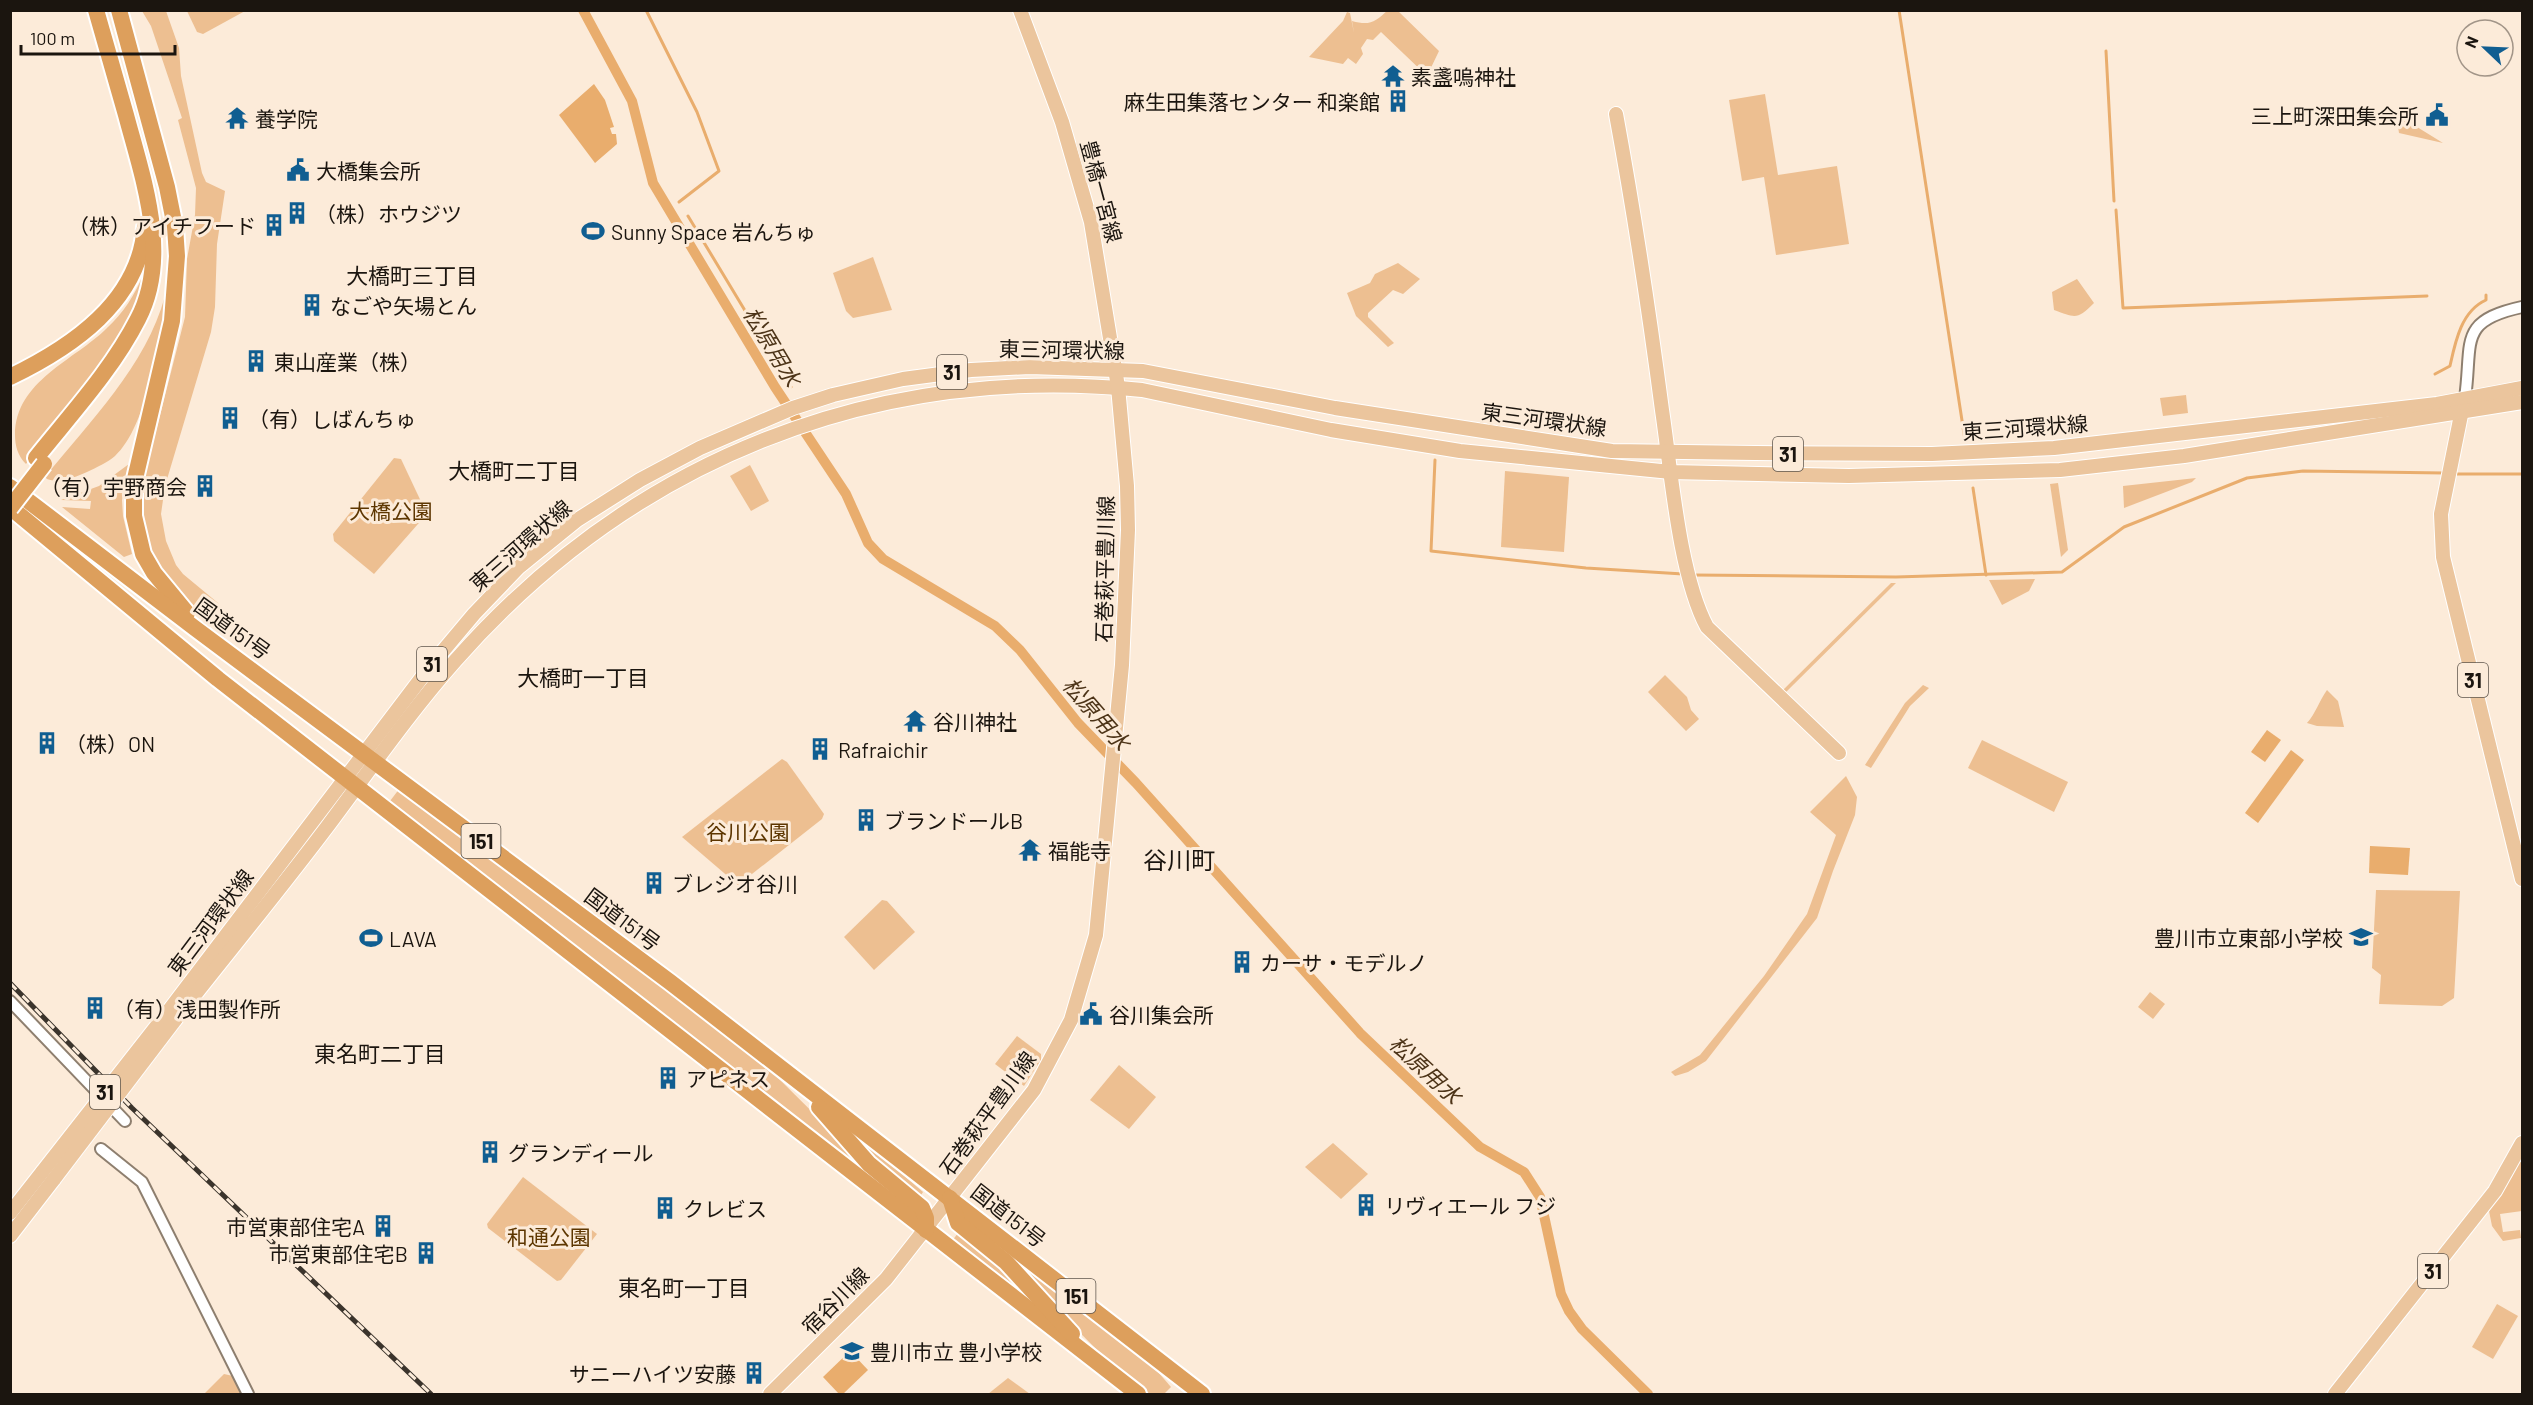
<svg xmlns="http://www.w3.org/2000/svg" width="2533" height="1405" font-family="Barlow,'Noto Sans JP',sans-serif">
  <rect width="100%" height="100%" fill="#fcebd9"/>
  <!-- green -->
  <g fill="#edbf91">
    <path d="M1388 10 1398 11 1439 51 1427 76 1381 32 1373 40 1367 39 1361 48 1363 54 1356 64 1348 58 1343 64 1309 57 1343 21 1347 12 1350 13 1354 33 1352 21C1370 26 1375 22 1388 10Z"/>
    <polygon points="142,11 166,11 179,48 181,76 202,173 206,182 225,191 217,244 215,307 211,332 165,486 161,514 166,541 176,565 183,574 218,603 222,611 216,619 196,610 162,577 142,531 141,490 185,317 187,259 195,215 196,188 178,120 182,118 151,26"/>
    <polygon points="187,11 245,11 203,34 197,32"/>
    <polygon points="1765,94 1778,175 1837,166 1849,244 1776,255 1764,177 1742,181 1729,100"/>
    <polygon points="2396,113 2396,114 2443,143 2399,133"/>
    <polygon points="873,257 892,310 853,318 846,311 833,273"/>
    <polygon points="1398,263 1420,279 1403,294 1393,290 1368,313 1368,317 1394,343 1388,347 1356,316 1347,293 1370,283 1375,274"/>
    <path d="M143 275H146L128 327 26 464C18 456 15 446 15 435 15 381 75 360 107 328 123 313 135 295 143 275Z"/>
    <path d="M2077 279 2094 303C2077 320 2076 318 2054 310L2052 292Z"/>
    <path d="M165 296 168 297C160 339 147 427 115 456 107 463 97 467 87 472 75 477 60 484 47 479L45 477C90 421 146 366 165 296Z"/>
    <polygon points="2186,395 2188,413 2163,416 2160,398"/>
    <polygon points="394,458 401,459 425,510 425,516 374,574 334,541 333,534"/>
    <polygon points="129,464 122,500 123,516 132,554 124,557 62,507 90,509 91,501 61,500 99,486"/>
    <polygon points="750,465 769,501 751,511 730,476"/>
    <polygon points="1505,471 1569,477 1564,552 1501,547"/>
    <polygon points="2196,478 2192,482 2124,508 2123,486"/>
    <polygon points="2058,483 2068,550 2061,557 2050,484"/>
    <polygon points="2035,579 2029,591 2002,605 1989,580"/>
    <polygon points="1891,583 1896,583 1783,695 1781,692"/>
    <polygon points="1665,675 1687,697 1691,710 1699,719 1686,731 1648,692"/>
    <polygon points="1923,685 1929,688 1910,706 1871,768 1865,765 1905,703"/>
    <path d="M2327 690 2338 701 2344 727 2317 726 2307 723C2316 713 2319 701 2327 690Z"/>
    <polygon points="1982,740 2068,782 2054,812 1968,768"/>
    <polygon points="782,759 787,762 824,814 822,819 738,885 682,837"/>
    <polygon points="1846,776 1857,797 1855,815 1833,871 1817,918 1706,1061 1688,1072 1675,1076 1671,1072 1700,1055 1764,976 1807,914 1836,835 1810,812"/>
    <polygon points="400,788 758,1058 911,1210 476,872 390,801"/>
    <polygon points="2376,890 2460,891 2454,998 2442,1006 2379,1004 2381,975 2372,968"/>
    <polygon points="882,900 887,901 915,932 874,970 844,937"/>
    <polygon points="2150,992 2165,1004 2153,1019 2138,1007"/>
    <polygon points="1017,1036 1041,1054 1041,1060 1024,1086 995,1064"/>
    <polygon points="1119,1065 1156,1097 1129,1129 1090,1100"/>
    <polygon points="843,1127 859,1137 923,1192 918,1200 887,1176"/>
    <polygon points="1333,1143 1368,1174 1341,1199 1305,1167"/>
    <polygon points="2522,1159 2522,1211 2500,1214 2503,1232 2520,1230 2521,1238 2503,1241 2492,1226 2489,1211"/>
    <polygon points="523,1177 597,1234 561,1280 557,1281 488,1228 487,1224"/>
    <polygon points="968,1220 1105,1327 1158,1372 1171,1387 1164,1394 1150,1394 1107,1360"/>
    <polygon points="961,1229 1035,1302 952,1241"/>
    <polygon points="2497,1304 2518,1316 2493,1359 2472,1347"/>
    <polygon points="224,1374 233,1376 243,1394 204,1394"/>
    <polygon points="1008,1378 1030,1394 988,1394"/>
  </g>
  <!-- water -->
  <g fill="#e9ad6d">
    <polygon points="594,84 605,100 614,127 610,128 612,134 616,134 617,144 595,163 559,115"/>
    <polygon points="2267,730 2281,740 2265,762 2251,752"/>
    <polygon points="2291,750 2304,760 2258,823 2245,813"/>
    <polygon points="2370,846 2410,848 2408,875 2369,873"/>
    <polygon points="850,1351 868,1370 843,1394 839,1394 823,1377"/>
  </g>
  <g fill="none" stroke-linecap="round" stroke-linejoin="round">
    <!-- stream -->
    <g stroke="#e9ad6d" stroke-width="3">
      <polyline points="646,10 697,112 719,171 679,202"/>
      <polyline points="1899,10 1965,440"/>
      <polyline points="2106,51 2114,201"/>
      <polyline points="2116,210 2123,308 2427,296"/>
      <polyline points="688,216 791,387"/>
      <path d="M2435 374 2450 366C2455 343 2461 311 2486 300V295"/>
      <polyline points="1435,460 1431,551 1586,568 1683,574"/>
      <polyline points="2454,474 2522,474"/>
      <polyline points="1973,488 1986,575"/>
      <polyline points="1693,575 1896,577 2062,572 2124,527 2247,478 2303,471 2444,473"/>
    </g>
    <!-- canal -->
    <polyline stroke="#e9ad6d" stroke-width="10" points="583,10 632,101 653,183 775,387 846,494 868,543 883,559 995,626 1020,650 1078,723 1136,783 1360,1033 1480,1147 1524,1172 1540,1197 1561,1294 1569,1311 1582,1329 1648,1394"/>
    <!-- minor casing -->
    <g stroke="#8e7f6f" stroke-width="14">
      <g id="minor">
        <path d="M2465 398C2473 342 2457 321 2522 307"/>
        <polyline points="10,1001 125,1121"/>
        <polyline points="101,1149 142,1182 248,1394"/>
      </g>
    </g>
    <!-- major casing -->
    <g stroke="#fff" stroke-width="16">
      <g id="major">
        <path d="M1616 114C1634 212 1649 311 1662 410 1671 470 1679 575 1707 627L1839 753"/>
        <polyline points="2463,405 2441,514 2443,557 2522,879"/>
        <polyline points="167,1013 432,664 474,614 519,567 577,520 640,480 700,448 793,408 833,395 903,379 971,370 1030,367 1143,371 1335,408 1612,451 1755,453 1932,454 2054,448 2437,404 2522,388"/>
        <path d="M175 1020C226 955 278 892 327 827 369 771 409 713 455 661 633 459 874 363 1142 390L1331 430 1460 451 1671 472 1849 476 2060 470 2184 456 2522 402"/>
        <polyline points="10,1213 43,1171"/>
        <polyline points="10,1236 54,1179"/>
        <polyline points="770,1394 886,1279 1034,1090 1071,1020 1096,935 1122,665 1128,530 1127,486 1118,387 1091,222 1062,122 1020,10"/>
        <polyline points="2335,1394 2495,1191 2522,1143"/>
      </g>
    </g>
    <!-- highway casing -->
    <g stroke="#fff" stroke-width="20">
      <g id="highway">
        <polyline points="119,10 167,187 175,227 177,256 172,321 134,483 134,516 143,554 154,573 187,613"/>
        <path d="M10 377C72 347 139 302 145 227"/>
        <path d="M36 458C71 414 112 370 138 319 171 256 143 179 126 115 116 80 106 45 96 10"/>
        <polyline points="10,487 196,629 670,982 1202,1394"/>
        <polyline points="10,507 218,679 1138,1394"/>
        <polyline points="819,1107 869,1164 922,1208 926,1218 926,1230"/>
        <polyline points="950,1198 958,1223 1006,1262 1072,1334"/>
      </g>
    </g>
    <!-- minor -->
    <use href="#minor" stroke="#fff" stroke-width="10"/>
    <!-- major -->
    <use href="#major" stroke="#ebc59d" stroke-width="14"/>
    <!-- highway -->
    <use href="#highway" stroke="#dd9f5c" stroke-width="16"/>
    <!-- rail casing -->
    <g stroke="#3b342c" stroke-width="5">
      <polyline id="rail" points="10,983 132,1108 431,1394"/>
    </g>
    <!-- rail -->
    <use href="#rail" stroke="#fcebd9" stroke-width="3" stroke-dasharray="9" stroke-linecap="butt"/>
    <!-- major-bridge casing -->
    <g stroke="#fff" stroke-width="16" stroke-linecap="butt">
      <g id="major-bridge">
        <polyline points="43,1171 167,1013"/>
        <polyline points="54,1179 175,1020"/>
      </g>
    </g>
    <!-- highway-bridge casing -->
    <g stroke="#fff" stroke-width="20" stroke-linecap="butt">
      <polyline id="highway-bridge" points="10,508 44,464"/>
    </g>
    <!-- major-bridge -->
    <use href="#major-bridge" stroke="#ebc59d" stroke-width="14"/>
    <!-- highway-bridge -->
    <use href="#highway-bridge" stroke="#dd9f5c" stroke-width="16"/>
  </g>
  <!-- icons -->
  <defs>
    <g id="temple-bare" transform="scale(1.8)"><path d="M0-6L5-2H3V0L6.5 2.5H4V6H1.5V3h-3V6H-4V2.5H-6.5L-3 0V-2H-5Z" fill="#105e91" stroke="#fcebd9" stroke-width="2.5" paint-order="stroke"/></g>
    <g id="building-bare" transform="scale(1.8)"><path d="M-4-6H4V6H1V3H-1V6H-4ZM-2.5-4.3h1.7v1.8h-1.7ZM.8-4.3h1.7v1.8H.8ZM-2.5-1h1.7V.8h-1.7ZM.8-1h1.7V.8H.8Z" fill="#105e91" stroke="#fcebd9" stroke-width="2.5" paint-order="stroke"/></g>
    <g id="civic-bare" transform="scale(1.8)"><path d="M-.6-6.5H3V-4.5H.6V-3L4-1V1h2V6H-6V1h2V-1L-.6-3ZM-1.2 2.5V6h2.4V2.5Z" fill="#105e91" stroke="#fcebd9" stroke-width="2.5" paint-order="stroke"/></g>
    <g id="stadium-bare" transform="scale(1.8)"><path d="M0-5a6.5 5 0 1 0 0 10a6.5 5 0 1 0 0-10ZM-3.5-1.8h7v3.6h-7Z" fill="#105e91" stroke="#fcebd9" stroke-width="2.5" paint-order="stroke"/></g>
    <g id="school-bare" transform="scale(1.8)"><path d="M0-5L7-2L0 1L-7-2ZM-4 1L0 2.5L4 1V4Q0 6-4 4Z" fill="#105e91" stroke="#fcebd9" stroke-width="2.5" paint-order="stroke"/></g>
  </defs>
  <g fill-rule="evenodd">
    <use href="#temple-bare" x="1393" y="76"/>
    <use href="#building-bare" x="1398" y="101"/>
    <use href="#civic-bare" x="2437" y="115"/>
    <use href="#temple-bare" x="237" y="118"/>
    <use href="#civic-bare" x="298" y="170"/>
    <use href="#building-bare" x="297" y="213"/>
    <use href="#building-bare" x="274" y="225"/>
    <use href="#stadium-bare" x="593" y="231"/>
    <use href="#building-bare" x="312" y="305"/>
    <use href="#building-bare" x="256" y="361"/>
    <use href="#building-bare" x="230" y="418"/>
    <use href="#building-bare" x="205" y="486"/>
    <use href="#temple-bare" x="915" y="721"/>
    <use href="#building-bare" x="47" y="743"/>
    <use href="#building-bare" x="820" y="749"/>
    <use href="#building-bare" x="866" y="820"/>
    <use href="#temple-bare" x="1030" y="850"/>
    <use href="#building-bare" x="654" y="883"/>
    <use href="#school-bare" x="2361" y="937"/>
    <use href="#stadium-bare" x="371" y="938"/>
    <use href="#building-bare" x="1242" y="962"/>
    <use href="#building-bare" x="95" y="1008"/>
    <use href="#civic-bare" x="1091" y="1014"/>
    <use href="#building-bare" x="668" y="1078"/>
    <use href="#building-bare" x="490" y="1152"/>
    <use href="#building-bare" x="1366" y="1205"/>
    <use href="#building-bare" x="665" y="1208"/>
    <use href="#building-bare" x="383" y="1226"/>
    <use href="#building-bare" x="426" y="1253"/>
    <use href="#school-bare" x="852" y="1351"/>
    <use href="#building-bare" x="754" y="1373"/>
  </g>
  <g text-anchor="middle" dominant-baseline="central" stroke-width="6" stroke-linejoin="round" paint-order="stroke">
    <!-- shield labels -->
    <g fill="#fcebd9" stroke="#5e554c" stroke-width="1.5">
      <rect x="937" y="355" width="30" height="34" rx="4.5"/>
      <rect x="1773" y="437" width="30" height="34" rx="4.5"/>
      <rect x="417" y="647" width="30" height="34" rx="4.5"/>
      <rect x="2458" y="663" width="30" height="34" rx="4.5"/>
      <rect x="461.5" y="824" width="39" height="34" rx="4.5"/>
      <rect x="90" y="1075" width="30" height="34" rx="4.5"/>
      <rect x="2418" y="1254" width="30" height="34" rx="4.5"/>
      <rect x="1056.5" y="1279" width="39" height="34" rx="4.5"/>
    </g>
    <g font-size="20" font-weight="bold" fill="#1b150f">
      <text x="952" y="372">31</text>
      <text x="1788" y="454">31</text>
      <text x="432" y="664">31</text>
      <text x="2473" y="680">31</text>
      <text x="481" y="841">151</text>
      <text x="105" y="1092">31</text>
      <text x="2433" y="1271">31</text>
      <text x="1076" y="1296">151</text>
    </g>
    <!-- poi labels -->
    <g font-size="21" fill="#1b150f" stroke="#fcebd9" text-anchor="start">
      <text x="1411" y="76">素盞嗚神社</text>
      <text x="1380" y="101" text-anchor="end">麻生田集落センター 和楽館</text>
      <text x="2419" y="115" text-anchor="end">三上町深田集会所</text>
      <text x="255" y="118">養学院</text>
      <text x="316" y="170">大橋集会所</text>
      <text x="315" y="213">（株）ホウジツ</text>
      <text x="256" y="225" text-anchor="end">（株）アイチフード</text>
      <text x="611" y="231">Sunny Space 岩んちゅ</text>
      <text x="330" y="305">なごや矢場とん</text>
      <text x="274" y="361">東山産業（株）</text>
      <text x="248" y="418">（有）しばんちゅ</text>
      <text x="187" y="486" text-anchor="end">（有）宇野商会</text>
      <text x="933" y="721">谷川神社</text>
      <text x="65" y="743">（株）ON</text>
      <text x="838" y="749">Rafraichir</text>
      <text x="884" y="820">ブランドールB</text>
      <text x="1048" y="850">福能寺</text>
      <text x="672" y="883">ブレジオ谷川</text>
      <text x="2343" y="937" text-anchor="end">豊川市立東部小学校</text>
      <text x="389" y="938">LAVA</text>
      <text x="1260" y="962">カーサ・モデルノ</text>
      <text x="113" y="1008">（有）浅田製作所</text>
      <text x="1109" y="1014">谷川集会所</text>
      <text x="686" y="1078">アピネス</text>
      <text x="508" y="1152">グランディール</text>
      <text x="1384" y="1205">リヴィエール フジ</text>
      <text x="683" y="1208">クレビス</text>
      <text x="365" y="1226" text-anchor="end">市営東部住宅A</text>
      <text x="408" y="1253" text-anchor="end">市営東部住宅B</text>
      <text x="870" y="1351">豊川市立 豊小学校</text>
      <text x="736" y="1373" text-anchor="end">サニーハイツ安藤</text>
    </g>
    <!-- street labels -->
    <g font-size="21" fill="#1b150f" stroke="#fcebd9">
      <text transform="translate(1102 191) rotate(75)">豊橋一宮線</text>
      <text transform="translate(1062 349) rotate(1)">東三河環状線</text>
      <text transform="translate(1544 419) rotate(8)">東三河環状線</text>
      <text transform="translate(2025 427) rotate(-4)">東三河環状線</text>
      <text transform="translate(520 545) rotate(-41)">東三河環状線</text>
      <text transform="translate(1104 569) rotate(-89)">石巻萩平豊川線</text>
      <text transform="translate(233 628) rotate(36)">国道151号</text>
      <text transform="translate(623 919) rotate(37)">国道151号</text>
      <text transform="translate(210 922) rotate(-53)">東三河環状線</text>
      <text transform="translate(987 1113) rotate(-54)">石巻萩平豊川線</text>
      <text transform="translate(1009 1215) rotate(38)">国道151号</text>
      <text transform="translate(835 1300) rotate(-45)">宿谷川線</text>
    </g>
    <!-- park labels -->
    <g font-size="21" fill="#5d3600" stroke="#fcebd9">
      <text x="391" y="510">大橋公園</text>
      <text x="748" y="831">谷川公園</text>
      <text x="549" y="1236">和通公園</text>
    </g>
    <!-- neighbourhood labels -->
    <g font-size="22" fill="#1b150f" stroke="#fcebd9">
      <text x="412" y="275">大橋町三丁目</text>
      <text x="514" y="470">大橋町二丁目</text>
      <text x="583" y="677">大橋町一丁目</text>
      <text x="380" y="1053">東名町二丁目</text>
      <text x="684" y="1287">東名町一丁目</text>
    </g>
    <!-- water labels -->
    <g font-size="22" font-style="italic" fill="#4d3418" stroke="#fcebd9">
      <text transform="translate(773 346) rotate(59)">松原用水</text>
      <text transform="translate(1097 713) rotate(49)">松原用水</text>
      <text transform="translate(1426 1069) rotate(43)">松原用水</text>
    </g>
    <!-- quarter labels -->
    <g font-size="24" fill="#1b150f" stroke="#fcebd9">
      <text x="1179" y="859">谷川町</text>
    </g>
  </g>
  <!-- border -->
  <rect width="2533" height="1405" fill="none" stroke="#1b150f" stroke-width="24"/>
  <!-- north arrow -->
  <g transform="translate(2485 48) rotate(293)"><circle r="28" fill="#fcebd9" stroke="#a29588" stroke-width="1.5"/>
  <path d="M0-4.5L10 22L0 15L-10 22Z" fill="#105e91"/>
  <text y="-9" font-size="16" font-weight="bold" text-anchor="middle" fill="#1b150f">N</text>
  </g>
  <!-- scale -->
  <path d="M21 45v9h154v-9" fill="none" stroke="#1b150f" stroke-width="3"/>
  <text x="30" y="45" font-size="18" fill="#1b150f" stroke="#fcebd9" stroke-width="4.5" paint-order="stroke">100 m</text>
</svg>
